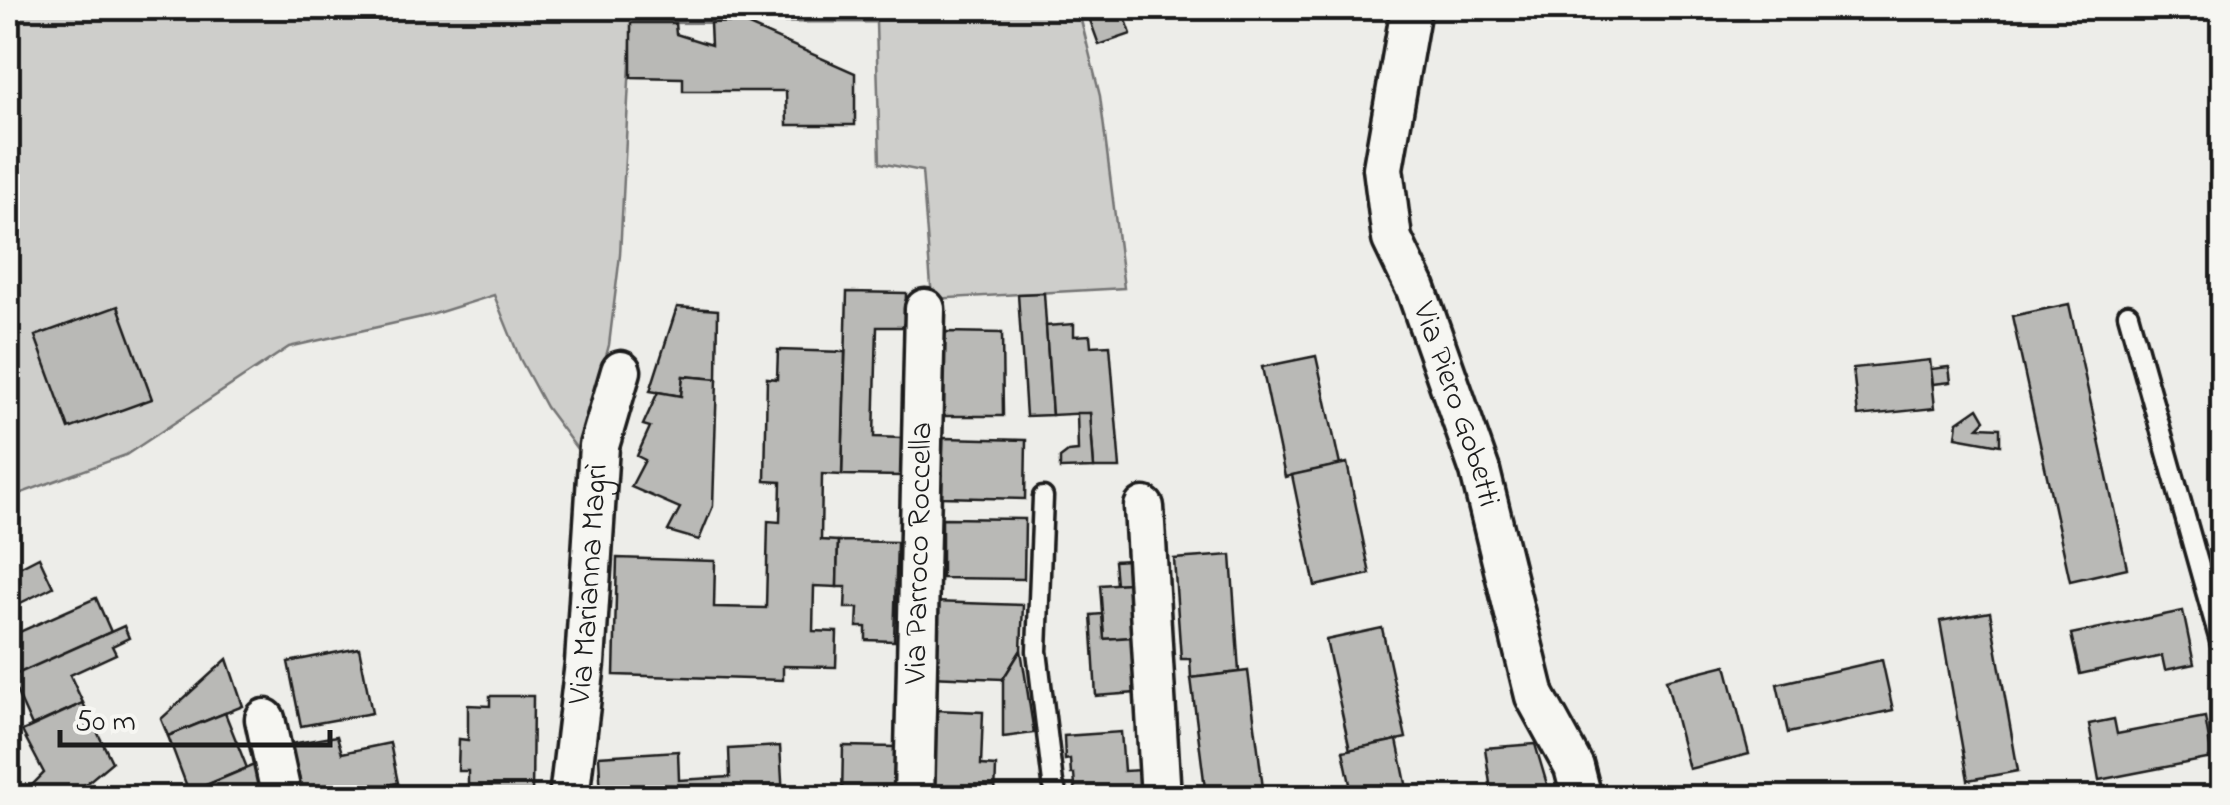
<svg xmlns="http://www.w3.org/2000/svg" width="2230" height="805" font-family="'Indie Flower',sans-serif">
  <rect width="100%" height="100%" fill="#edede9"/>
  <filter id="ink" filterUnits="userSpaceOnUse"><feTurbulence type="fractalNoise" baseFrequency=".01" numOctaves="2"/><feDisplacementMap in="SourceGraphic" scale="20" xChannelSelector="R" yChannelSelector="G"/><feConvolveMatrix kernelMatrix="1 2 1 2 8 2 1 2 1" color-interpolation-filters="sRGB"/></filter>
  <g filter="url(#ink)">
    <!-- green -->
    <polygon fill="#cececb" stroke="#757574" stroke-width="2.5" points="8,8 1078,8 1100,96 1124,288 932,299 922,171 880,163 876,22 632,23 620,255 609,345 580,453 546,407 520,359 494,295 431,315 289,347 126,455 8,498"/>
    <!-- building -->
    <g fill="#b9b9b6" stroke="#1c1c1c" stroke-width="2.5">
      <polygon points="1090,8 1122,8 1131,34 1099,45 1086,9"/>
      <polygon points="740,22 855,73 855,125 787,125 786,91 683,91 683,78 631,77 631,23 675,23 676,34 711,45 710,23"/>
      <polygon points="847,292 906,293 905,327 877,327 874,437 902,438 902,476 842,475"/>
      <polygon points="1044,293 1052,415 1026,416 1018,294"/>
      <polygon points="2069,304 2127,568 2070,581 2012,316"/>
      <polygon points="118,306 152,399 69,429 35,336"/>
      <polygon points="677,307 718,310 717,379 683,376 681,396 650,391"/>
      <polygon points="1074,324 1074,336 1090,335 1091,346 1110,345 1120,468 1094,468 1090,413 1052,415 1046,326"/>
      <polygon points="944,332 1002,333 1003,416 944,416"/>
      <polygon points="778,350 845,352 842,475 822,474 821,540 838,541 837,587 814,586 813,631 837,632 836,667 783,666 783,680 614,675 617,558 715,561 714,607 766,608 768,521 780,522 781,482 765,481 767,378 777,379"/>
      <polygon points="1316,356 1340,465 1285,477 1262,367"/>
      <polygon points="1930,360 1935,408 1858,416 1853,368"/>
      <polygon points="1949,367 1951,382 1933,384 1931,369"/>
      <polygon points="683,376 717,379 713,506 699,540 668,531 680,508 631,487 645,460 637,456 650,427 643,425 658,392 681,396"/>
      <polygon points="1978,408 1985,420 1978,427 2000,428 2000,445 1956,437 1958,422"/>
      <polygon points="1077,413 1090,413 1094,468 1060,469 1060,458 1068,452 1078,451"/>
      <polygon points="943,438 1026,440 1025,499 942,497"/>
      <polygon points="1347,463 1370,574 1315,586 1292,475"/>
      <polygon points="942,518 1025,519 1024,579 942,578"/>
      <polygon points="838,541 897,542 894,641 866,640 866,627 857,627 858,608 845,608 846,587 837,587"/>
      <polygon points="1231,555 1239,672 1191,678 1190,659 1181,659 1174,559"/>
      <polygon points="39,557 53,587 8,609 8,573"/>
      <polygon points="1128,560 1129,583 1116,584 1114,561"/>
      <polygon points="1129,583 1133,637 1104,639 1100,585"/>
      <polygon points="96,598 111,632 8,679 8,626 13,635"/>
      <polygon points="932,602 1023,605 1021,650 1003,679 930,676"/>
      <polygon points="2183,611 2194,664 2165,670 2162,656 2080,674 2071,634"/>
      <polygon points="1990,612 2018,771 1968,780 1940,621"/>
      <polygon points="1102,614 1104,639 1133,637 1136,693 1096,696 1091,615"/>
      <polygon points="124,626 129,638 112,646 116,654 70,675 83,703 32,726 10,677"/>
      <polygon points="1382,628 1406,738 1350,750 1326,640"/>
      <polygon points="359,648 372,713 301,726 288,662"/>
      <polygon points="1021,650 1034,733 1003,737 1003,679"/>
      <polygon points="227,659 243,706 168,736 161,719"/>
      <polygon points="1882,660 1893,710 1788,733 1777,684"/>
      <polygon points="1726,665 1749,754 1689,769 1666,680"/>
      <polygon points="1248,671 1263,788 1206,796 1191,678"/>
      <polygon points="490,696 533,696 532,798 468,798 468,771 458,771 459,739 468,740 468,705 490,706"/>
      <polygon points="83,703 112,762 69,798 37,798 29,788 44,773 22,731"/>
      <polygon points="935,710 983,712 981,765 996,766 995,798 932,798"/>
      <polygon points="225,713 247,768 189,792 168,736"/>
      <polygon points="2205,717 2212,758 2099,780 2089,724 2114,719 2117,734"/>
      <polygon points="1121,732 1124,771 1142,770 1144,798 1076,798 1074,774 1071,774 1070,759 1065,760 1064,736"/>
      <polygon points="337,736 342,753 390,743 398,783 323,798 304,798 291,744"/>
      <polygon points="1397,740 1409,798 1353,798 1343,751"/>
      <polygon points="1535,744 1551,798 1492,798 1485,748"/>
      <polygon points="780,746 783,797 601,798 599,756 678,751 679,780 730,777 729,749"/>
      <polygon points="843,746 897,747 895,798 842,798"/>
      <polygon points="254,765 261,798 176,798 247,768"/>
      <polygon points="398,783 401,798 323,798"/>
    </g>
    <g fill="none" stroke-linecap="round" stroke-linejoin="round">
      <!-- service casing -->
      <g stroke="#1c1c1c" stroke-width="25">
        <g id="service">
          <polyline points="2128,314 2222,648"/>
          <polyline points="1043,497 1037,651 1053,783 1058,798"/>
        </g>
      </g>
      <!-- minor casing -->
      <g stroke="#1c1c1c" stroke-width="45">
        <g id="minor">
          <path id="s1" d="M1411 8 1383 168 1392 239 1416 289 1480 471 1535 696 1574 767 1582 798"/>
          <polyline points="1144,507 1161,798"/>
          <polyline points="265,719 282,798"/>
          <path id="s2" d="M569 798 585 663 599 446 621 371"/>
          <path id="s3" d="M914 798 925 309"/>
        </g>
      </g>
      <!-- service -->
      <use href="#service" stroke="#f6f6f2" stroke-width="18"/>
      <!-- minor -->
      <use href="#minor" stroke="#f6f6f2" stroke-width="38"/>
    </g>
  </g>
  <g text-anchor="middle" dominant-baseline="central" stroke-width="8" stroke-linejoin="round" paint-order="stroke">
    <!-- street labels -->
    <g font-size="32" fill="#1c1c1c" stroke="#f6f6f2">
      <text stroke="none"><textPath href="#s1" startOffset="412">Via Piero Gobetti</textPath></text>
      <text stroke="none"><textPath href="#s3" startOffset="245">Via Parroco Roccella</textPath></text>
      <text stroke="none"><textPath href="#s2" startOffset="215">Via Marianna Magrì</textPath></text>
    </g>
  </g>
  <!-- margin -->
  <rect width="2230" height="805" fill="none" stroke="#f6f6f2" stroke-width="40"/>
  <rect x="20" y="20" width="2190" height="765" fill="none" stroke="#1c1c1c" stroke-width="4" filter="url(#ink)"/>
  <!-- scale -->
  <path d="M60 730v15h270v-15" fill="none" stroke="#1c1c1c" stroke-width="5"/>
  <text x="75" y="730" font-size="30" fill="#1c1c1c" stroke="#f6f6f2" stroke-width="8" paint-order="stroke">50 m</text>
</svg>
